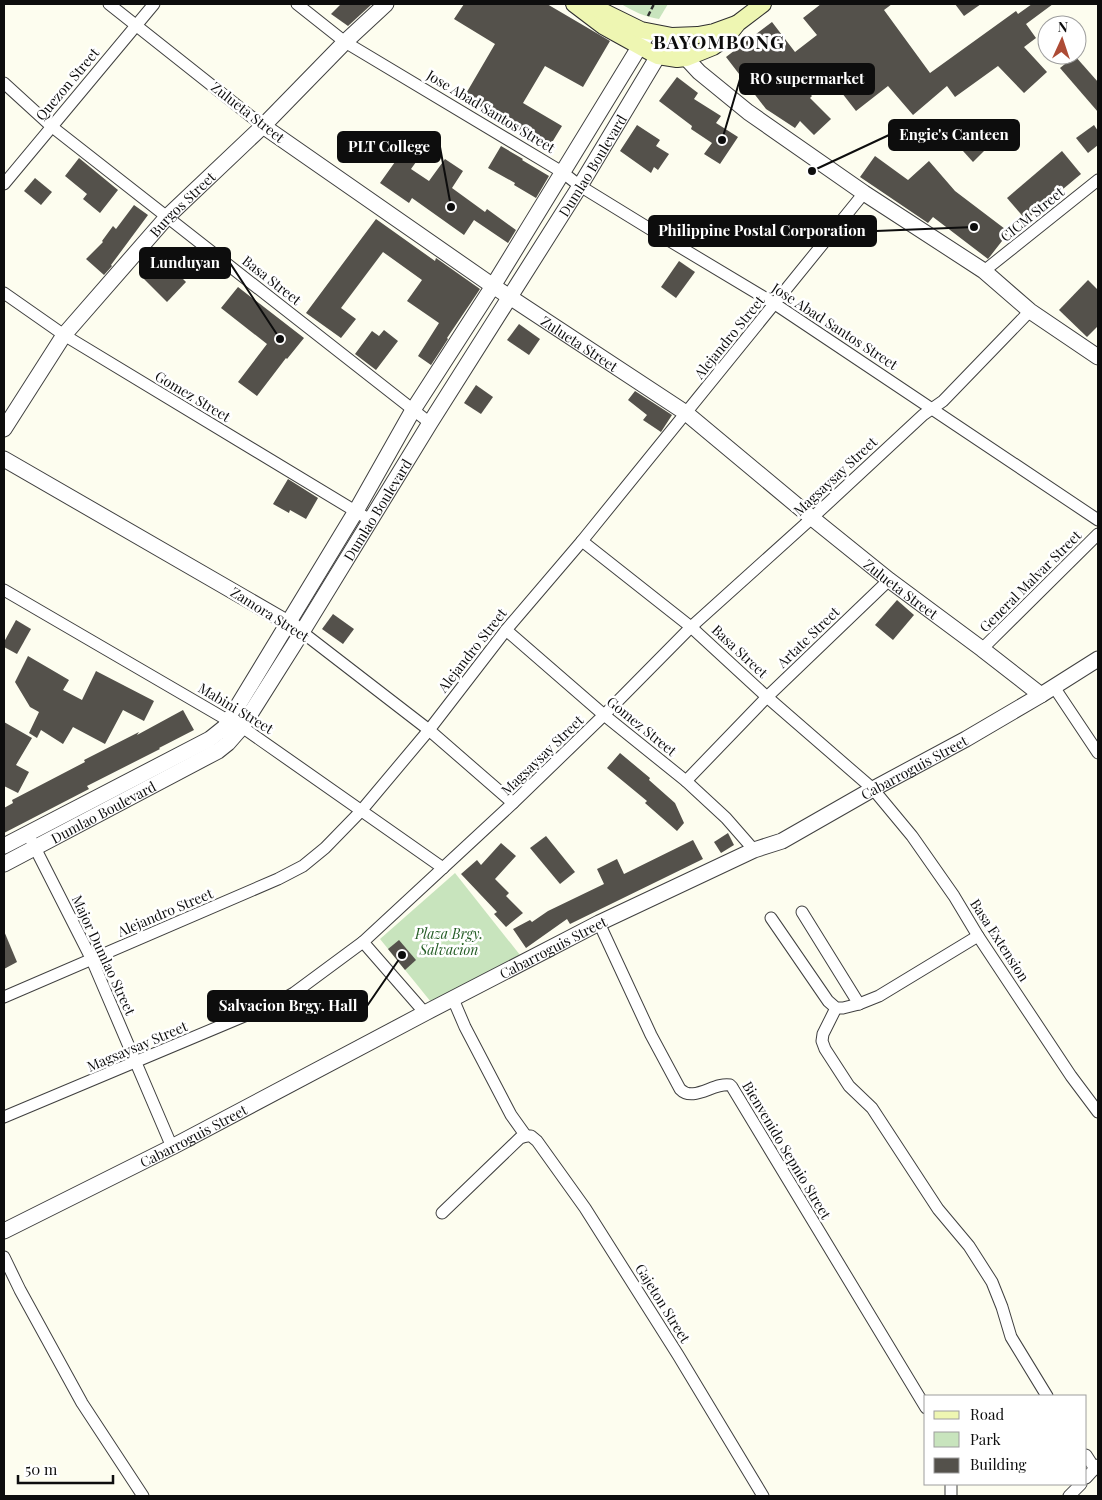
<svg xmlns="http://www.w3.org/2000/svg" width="1102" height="1500" font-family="'Playfair Display',serif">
  <rect width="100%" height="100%" fill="#fdfdef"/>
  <!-- green -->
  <g fill="#c8e4bd">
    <path d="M621 4H668L659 19C645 17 633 11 621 4Z"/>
    <polygon points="455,873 520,955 431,1002 380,939"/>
  </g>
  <!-- building -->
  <g fill="#54514b">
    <polygon points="341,4 372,4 348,26 331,14"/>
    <polygon points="464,4 547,4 610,41 583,87 545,66 523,103 562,126 548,149 464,97 495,44 454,19"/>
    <polygon points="821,4 892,4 884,10 930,73 1016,11 1018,14 1032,4 1053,4 1026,24 1036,38 1024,47 1047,72 1024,93 998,66 955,97 947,86 913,115 888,86 856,111 831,79 810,94 812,96 810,98 831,119 814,135 800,121 795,128 766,109 726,57 772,22 795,52 817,35 803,18"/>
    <polygon points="955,4 981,4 964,16"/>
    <polygon points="1075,56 1098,82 1098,112 1060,68"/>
    <polygon points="677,77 698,93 694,99 721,116 716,123 738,137 720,164 704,154 712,143 691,129 692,126 659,101"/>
    <polygon points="637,125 660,140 656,146 669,154 658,170 654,167 651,173 620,151"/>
    <polygon points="1094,125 1098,131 1098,145 1088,153 1076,138"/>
    <polygon points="980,135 990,145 973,162 963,151"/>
    <polygon points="412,138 426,148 411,169 429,181 445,159 463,171 452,188 485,212 487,209 516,230 508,243 474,220 464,235 412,198 409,203 380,183"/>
    <polygon points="501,146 523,159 522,160 549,176 536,198 514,185 515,183 488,168"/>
    <polygon points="1062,151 1081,174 1026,220 1007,198"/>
    <polygon points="875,156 908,180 929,161 955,191 1009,232 988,259 933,217 928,223 860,177"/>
    <polygon points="79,158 118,190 100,213 83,199 87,194 65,176"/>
    <polygon points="35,178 52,192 41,205 24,191"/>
    <polygon points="134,205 148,215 111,265 112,266 104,275 86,259 103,242 102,241 113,226 116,229"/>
    <polygon points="376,219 435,261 436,258 480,289 447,338 448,339 431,365 418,356 439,323 407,301 422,280 383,252 341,308 356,319 341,338 306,313"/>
    <polygon points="161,257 186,282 167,302 141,276"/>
    <polygon points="679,261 695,272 676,298 661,287"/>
    <polygon points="1088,280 1098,290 1098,326 1087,337 1059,310"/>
    <polygon points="238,287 304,338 287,359 286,358 257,396 238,382 267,344 221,308"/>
    <polygon points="519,324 540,339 529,355 507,340"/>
    <polygon points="384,330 398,341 376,370 355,354 372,331 379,336"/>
    <polygon points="476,385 493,397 481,414 464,403"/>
    <polygon points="635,391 672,415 661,432 643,420 647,415 628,400"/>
    <polygon points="288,479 318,498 306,519 290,510 289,513 273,504"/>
    <polygon points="897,600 914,615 893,640 875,625"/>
    <polygon points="333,614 354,629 343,644 322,629"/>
    <polygon points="16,620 31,629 17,654 4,647 4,642"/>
    <polygon points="28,656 69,680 63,690 82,700 96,671 154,701 144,721 123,710 105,744 73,727 63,744 41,730 37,738 29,733 39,712 30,707 15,682"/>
    <polygon points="183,710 194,730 159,748 160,749 87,786 89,789 4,833 4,808 13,803 12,800 85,762 84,760 139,732 137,735"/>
    <polygon points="4,722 32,738 16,765 29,772 18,793 4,786"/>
    <polygon points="620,753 650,778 649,780 675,803 684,823 677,831 645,803 647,801 607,768"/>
    <polygon points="728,833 734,845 721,853 714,842"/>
    <polygon points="546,836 575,872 560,884 530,848"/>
    <polygon points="693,840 703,859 570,924 567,919 526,948 513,929 530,920 532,922 548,911 604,884 597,869 617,859 624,874"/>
    <polygon points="501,843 516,856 495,879 509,893 506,896 523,913 506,927 494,914 497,912 461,874 477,860 481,865"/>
    <polygon points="4,931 17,962 4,969"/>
    <polygon points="399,940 416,960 405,970 388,949"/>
  </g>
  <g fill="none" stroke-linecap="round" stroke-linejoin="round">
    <!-- minor casing -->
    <g stroke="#404040" stroke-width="13">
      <g id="minor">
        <polyline points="109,4 263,126"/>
        <polyline points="297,4 345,42 562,172 580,186 650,229 775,304 1098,520"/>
        <polyline points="4,83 51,126 430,423"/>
        <polyline points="4,184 154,4"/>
        <polyline points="984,271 1098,180"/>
        <polyline points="4,293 64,335 370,520"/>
        <polyline points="582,541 691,627 767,697 873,789 912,836 954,896 978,936 1071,1076 1098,1112"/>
        <polyline points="4,590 229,721 242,727 443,868"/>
        <polyline points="506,630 604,715 686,781 726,818 754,850"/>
        <polyline points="302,632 429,730 513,803"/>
        <polyline points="982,649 1098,534"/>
        <polyline points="1054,687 1098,753"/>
        <polyline points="686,781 767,697 889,580"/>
        <polyline points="28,834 92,960 172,1147"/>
        <polyline points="802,912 859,1004"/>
        <polyline points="771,918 828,1001 836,1008 843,1008 859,1004 879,996 978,936"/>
        <path d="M599 923 651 1035 680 1089C693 1103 714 1082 730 1085L732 1087 926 1408"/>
        <polyline points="363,942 425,1013"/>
        <polyline points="4,997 278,879 303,866 325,848 361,811 429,730 506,630 582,541 864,193"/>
        <polyline points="453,999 465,1027 511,1115 526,1136"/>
        <polyline points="836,1008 823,1034 822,1041 825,1049 849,1086 872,1108 938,1209 969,1246 992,1282 1002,1307 1011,1337 1047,1396"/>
        <polyline points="4,1117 280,1001 294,993 363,942 513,803 604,715 691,627 812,518 923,415 943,401 1030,311"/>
        <polyline points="442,1213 520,1138 526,1136 531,1136 537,1141 585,1208 678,1355 763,1496"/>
        <polyline points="4,1257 20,1290 82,1403 143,1496"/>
        <polyline points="1086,1455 1095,1469"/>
        <polyline points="1086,1478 1098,1465"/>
        <polyline points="951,1484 951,1496"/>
        <polyline points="1069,1496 1081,1484"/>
      </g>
    </g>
    <!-- tertiary casing -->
    <g stroke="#404040" stroke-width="17">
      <g id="tertiary">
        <polyline points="672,36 686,58 699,72 748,112 864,193 984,271 1030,311 1098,357"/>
        <path id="s1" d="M263 126 493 286 686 413 812 518 889 580 982 649 1041 695"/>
        <path id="s2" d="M4 429 64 335 167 217 263 126 345 42 386 4"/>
        <polyline points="4,459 295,627"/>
        <polyline points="4,846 210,739 225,727 356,511 413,410 493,286 646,36"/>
        <path id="s3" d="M4 864 218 751 228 743 242 727 302 632 430 423 580 186 658 56"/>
        <path id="s4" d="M4 1231 172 1147 425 1013 599 923 754 850 782 841 873 789 966 739 1041 695 1098 659"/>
      </g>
    </g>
    <!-- secondary casing -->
    <g stroke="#2f2f2f" stroke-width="18">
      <g id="secondary">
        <polyline points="574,4 603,26 650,52 658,56 677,59 686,58 713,47 726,38 738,23 763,4"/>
        <polyline points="588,4 641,30 672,36 698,35 714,32 736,24"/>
      </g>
    </g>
    <!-- path -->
    <polyline stroke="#2f2f2f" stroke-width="2.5" stroke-dasharray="5 2.5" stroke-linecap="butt" points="648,16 654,4"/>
    <!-- minor -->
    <use href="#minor" stroke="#fff" stroke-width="11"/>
    <!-- tertiary -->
    <use href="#tertiary" stroke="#fff" stroke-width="15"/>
    <!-- secondary -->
    <use href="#secondary" stroke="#eef6b2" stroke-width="16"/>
  </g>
  <g text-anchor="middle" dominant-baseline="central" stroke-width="5" stroke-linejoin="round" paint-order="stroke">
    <!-- street labels -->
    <g font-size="14" fill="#0d0d0d" stroke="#fff">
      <text transform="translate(67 84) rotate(-50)">Quezon Street</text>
      <text transform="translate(491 111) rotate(31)">Jose Abad Santos Street</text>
      <text transform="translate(248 112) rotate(38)">Zulueta Street</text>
      <text stroke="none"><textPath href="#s3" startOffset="938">Dumlao Boulevard</textPath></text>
      <text stroke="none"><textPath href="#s2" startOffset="288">Burgos Street</textPath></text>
      <text transform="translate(1032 214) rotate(-39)">CICM Street</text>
      <text transform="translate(272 280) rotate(38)">Basa Street</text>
      <text transform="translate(835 326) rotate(33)">Jose Abad Santos Street</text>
      <text transform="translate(729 337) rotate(-51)">Alejandro Street</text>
      <text stroke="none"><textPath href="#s1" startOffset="384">Zulueta Street</textPath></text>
      <text transform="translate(193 396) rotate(31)">Gomez Street</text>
      <text transform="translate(835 476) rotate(-43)">Magsaysay Street</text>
      <text stroke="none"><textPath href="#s3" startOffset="532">Dumlao Boulevard</textPath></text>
      <text transform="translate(1030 581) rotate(-45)">General Malvar Street</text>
      <text stroke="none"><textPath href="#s1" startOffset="789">Zulueta Street</textPath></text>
      <text transform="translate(270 614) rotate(32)">Zamora Street</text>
      <text transform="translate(808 637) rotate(-44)">Artate Street</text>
      <text transform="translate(472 650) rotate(-52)">Alejandro Street</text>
      <text transform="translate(740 651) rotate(43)">Basa Street</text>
      <text transform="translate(236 708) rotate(31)">Mabini Street</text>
      <text transform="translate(642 726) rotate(39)">Gomez Street</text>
      <text transform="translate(542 755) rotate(-44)">Magsaysay Street</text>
      <text stroke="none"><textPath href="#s4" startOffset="1022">Cabarroguis Street</textPath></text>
      <text stroke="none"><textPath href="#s3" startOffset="112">Dumlao Boulevard</textPath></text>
      <text transform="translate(165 912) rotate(-23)">Alejandro Street</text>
      <text transform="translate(1000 940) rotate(57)">Basa Extension</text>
      <text stroke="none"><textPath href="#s4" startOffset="618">Cabarroguis Street</textPath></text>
      <text transform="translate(104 955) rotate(65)">Major Dumlao Street</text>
      <text transform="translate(137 1046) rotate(-23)">Magsaysay Street</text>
      <text stroke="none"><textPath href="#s4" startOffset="212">Cabarroguis Street</textPath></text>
      <text transform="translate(787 1150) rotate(59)">Bienvenido Sepnio Street</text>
      <text transform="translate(663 1303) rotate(58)">Gajeton Street</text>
    </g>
    <!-- park labels -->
    <g font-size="14" font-style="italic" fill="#255d26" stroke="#fff">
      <text x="449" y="933">Plaza Brgy.<tspan x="449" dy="16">Salvacion</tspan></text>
    </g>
    <!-- district labels -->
    <g font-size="19" font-weight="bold" letter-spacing="1" fill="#0d0d0d" stroke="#fff">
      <text x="719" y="41">BAYOMBONG</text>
    </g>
  </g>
  <!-- callouts -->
  <path fill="none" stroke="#0d0d0d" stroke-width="2" d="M722 140L740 79M812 171L889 135M451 207L440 147M974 227L876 231M280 339L230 263M402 955L367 1006"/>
  <g fill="#0d0d0d" stroke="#fff" stroke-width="2">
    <circle cx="722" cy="140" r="5"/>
    <circle cx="812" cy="171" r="5"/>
    <circle cx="451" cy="207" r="5"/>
    <circle cx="974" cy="227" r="5"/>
    <circle cx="280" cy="339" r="5"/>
    <circle cx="402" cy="955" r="5"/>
  </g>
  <g fill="#0d0d0d" stroke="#0d0d0d" stroke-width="2">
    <rect x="740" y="64" width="134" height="30" rx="5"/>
    <rect x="889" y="120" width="130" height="30" rx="5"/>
    <rect x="338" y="132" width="102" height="30" rx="5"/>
    <rect x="649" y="216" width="227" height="30" rx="5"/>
    <rect x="140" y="248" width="90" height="30" rx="5"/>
    <rect x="208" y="991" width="159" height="30" rx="5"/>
  </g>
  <g font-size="15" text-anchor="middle" font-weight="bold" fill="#fff">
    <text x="807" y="84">RO supermarket</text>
    <text x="954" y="140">Engie's Canteen</text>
    <text x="389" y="152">PLT College</text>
    <text x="762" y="236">Philippine Postal Corporation</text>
    <text x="185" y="268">Lunduyan</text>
    <text x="288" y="1011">Salvacion Brgy. Hall</text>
  </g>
  <!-- border -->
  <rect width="1102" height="1500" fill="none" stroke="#0d0d0d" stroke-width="10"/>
  <!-- legend -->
  <rect x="924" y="1395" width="162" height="90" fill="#ffffff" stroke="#9e9e9e"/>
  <rect x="934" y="1411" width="25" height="8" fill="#eef6b2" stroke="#9e9e9e"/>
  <text x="970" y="1420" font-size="15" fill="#0d0d0d">Road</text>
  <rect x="934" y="1432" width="25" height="15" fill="#c8e4bd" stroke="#9e9e9e"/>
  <text x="970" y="1445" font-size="15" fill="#0d0d0d">Park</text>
  <rect x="934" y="1458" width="25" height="15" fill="#54514b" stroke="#9e9e9e"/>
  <text x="970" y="1470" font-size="15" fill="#0d0d0d">Building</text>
  <!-- north arrow -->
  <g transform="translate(1062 40) rotate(3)"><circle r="24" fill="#ffffff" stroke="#9e9e9e"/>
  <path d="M0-4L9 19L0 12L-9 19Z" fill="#ad4b35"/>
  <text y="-8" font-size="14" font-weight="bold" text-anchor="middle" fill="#0d0d0d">N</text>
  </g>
  <!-- scale -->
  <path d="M18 1475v8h95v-8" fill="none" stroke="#0d0d0d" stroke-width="2.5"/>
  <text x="25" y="1475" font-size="15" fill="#0d0d0d" stroke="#ffffff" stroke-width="4" paint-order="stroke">50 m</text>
</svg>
